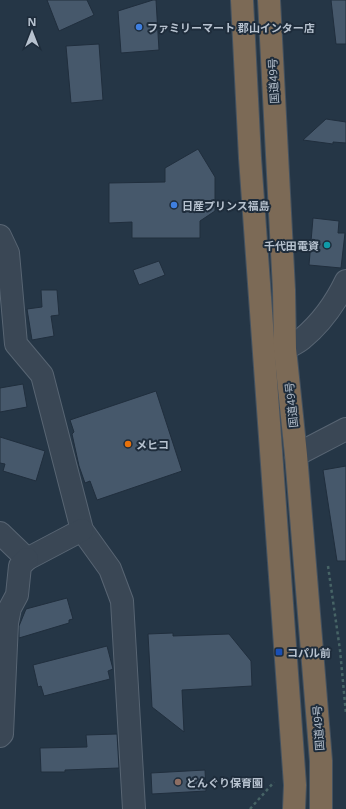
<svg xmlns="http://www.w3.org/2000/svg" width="346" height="809" font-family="'Open Sans','Noto Sans JP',sans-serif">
  <rect width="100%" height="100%" fill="#253646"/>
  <!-- building -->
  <g fill="#46586b" stroke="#202e3d">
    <polygon points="47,0 87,0 94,15 59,31"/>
    <polygon points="153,0 156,0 159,50 121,53 118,11"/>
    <polygon points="331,0 346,0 346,44 336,44"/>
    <polygon points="99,44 103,100 71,103 66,46"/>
    <polygon points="326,119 346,122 346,143 333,142 333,144 303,140"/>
    <polygon points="198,149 215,177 215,211 200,221 200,238 132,238 132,222 109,223 109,183 165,182 165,168"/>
    <polygon points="313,218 339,221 338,233 345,233 341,268 309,265"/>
    <polygon points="159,261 165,275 139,285 133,270"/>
    <polygon points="41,290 57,290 59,315 51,316 54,336 32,340 27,309 42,307"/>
    <polygon points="23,384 27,407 0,412 0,388"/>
    <polygon points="156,391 182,471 97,500 90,481 85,483 79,466 72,434 74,432 70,420"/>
    <polygon points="0,437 45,451 36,481 3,471 5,464 0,463"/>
    <polygon points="346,466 346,561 337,561 323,470"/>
    <polygon points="67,598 73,619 69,620 69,623 19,638 19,626 26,609"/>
    <polygon points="173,633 173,636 229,634 251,661 252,686 182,690 184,732 152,707 148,634"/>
    <polygon points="107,646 113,669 108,671 110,679 44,696 41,686 38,687 33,665"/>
    <polygon points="117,734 119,768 65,770 65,772 41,772 40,748 87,747 86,735"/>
    <polygon points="205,770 206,791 152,794 151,773"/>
  </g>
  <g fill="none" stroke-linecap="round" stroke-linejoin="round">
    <!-- street casing -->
    <g stroke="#586573" stroke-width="24">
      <g id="street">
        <polyline points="0,236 8,253 16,344 42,375 82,530 110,569 122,601 134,809"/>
        <path d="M285 349C291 346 297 343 302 339 320 324 336 302 346 281"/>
        <polyline points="296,455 346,429"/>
        <polyline points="0,533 27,559 82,530"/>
        <polyline points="0,736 2,734 7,623 10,608 17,595 20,566 27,559"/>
      </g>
    </g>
    <!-- highway casing -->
    <g stroke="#445260" stroke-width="24">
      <g id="highway">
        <polyline points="242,0 250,158 295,785 294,809"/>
        <polyline points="269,0 284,290 285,349 296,455 321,761 321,809"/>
      </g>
    </g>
    <!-- path -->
    <g stroke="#476466" stroke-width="2.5" stroke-dasharray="3 3" stroke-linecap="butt">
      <polyline points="328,566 340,650 346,714"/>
      <polyline points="250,809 274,782"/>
    </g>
    <!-- street -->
    <use href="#street" stroke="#3a4755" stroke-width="22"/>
    <!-- highway -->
    <use href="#highway" stroke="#7c6a56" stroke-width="22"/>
  </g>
  <!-- markers -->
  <g fill="#3f7fe0" stroke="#1e2c3b" stroke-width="1.5">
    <circle cx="139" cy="27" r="4"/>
    <circle cx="174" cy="205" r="4"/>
  </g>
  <circle fill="#0f9aa8" stroke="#1e2c3b" stroke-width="1.5" cx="327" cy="245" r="4"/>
  <circle fill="#e8710a" stroke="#1e2c3b" stroke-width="1.5" cx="128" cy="444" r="4"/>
  <rect fill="#1a4fb4" stroke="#1e2c3b" stroke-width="1.5" x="275" y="648" width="8" height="8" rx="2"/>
  <circle fill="#8d6e63" stroke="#1e2c3b" stroke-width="1.5" cx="178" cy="782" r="4"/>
  <g text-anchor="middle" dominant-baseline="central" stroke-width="4" stroke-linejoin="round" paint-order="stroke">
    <!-- poi labels -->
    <g font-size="11" font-weight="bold" fill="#b7c2cf" stroke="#1e2c3b" text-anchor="start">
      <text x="147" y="27">ファミリーマート 郡山インター店</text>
      <text x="182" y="205">日産プリンス福島</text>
      <text x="319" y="245" text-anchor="end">千代田電資</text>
      <text x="136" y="444">メヒコ</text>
      <text x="287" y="652">コパル前</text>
      <text x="186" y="782">どんぐり保育園</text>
    </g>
    <!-- street labels -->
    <g font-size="11" fill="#b7c2cf" stroke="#1e2c3b">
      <text transform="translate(273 81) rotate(-93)">国道49号</text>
      <text transform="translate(291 405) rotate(-96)">国道49号</text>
      <text transform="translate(318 728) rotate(-94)">国道49号</text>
    </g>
  </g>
  <!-- north arrow -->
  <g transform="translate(32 32)" stroke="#1e2c3b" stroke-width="3" paint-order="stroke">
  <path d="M0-3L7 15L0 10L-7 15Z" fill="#b7c2cf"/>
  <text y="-6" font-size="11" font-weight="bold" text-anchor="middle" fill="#b7c2cf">N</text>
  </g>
</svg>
